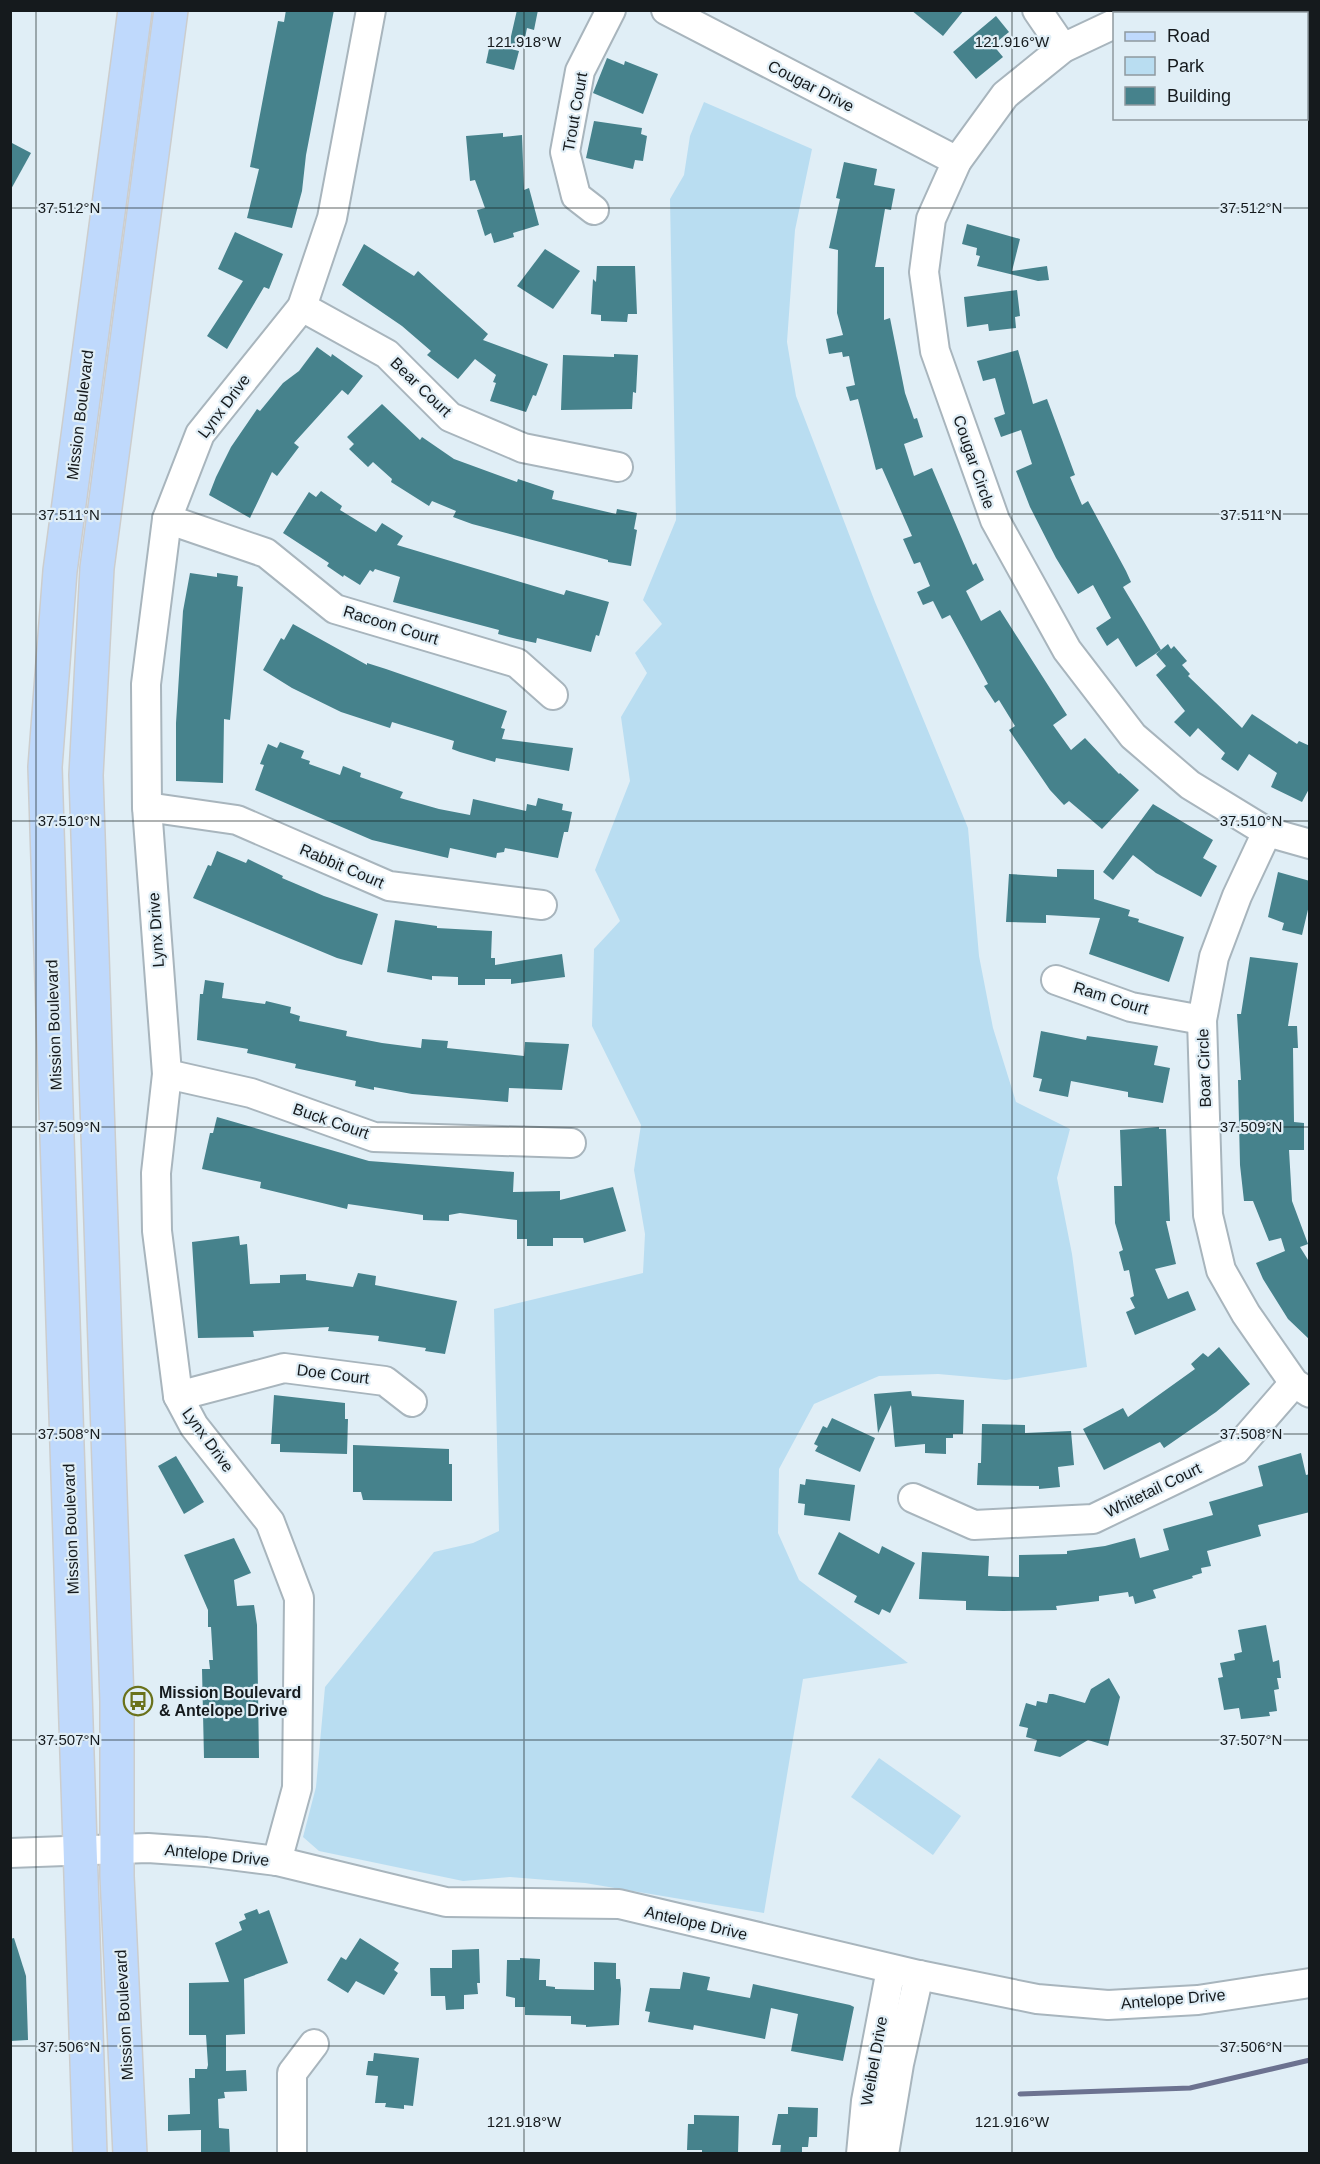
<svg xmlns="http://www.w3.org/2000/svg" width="1320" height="2164" font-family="Helvetica,sans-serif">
  <rect width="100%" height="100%" fill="#e0eef6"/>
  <!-- green -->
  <g fill="#b9ddf1">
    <polygon points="704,102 812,149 795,230 787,342 796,396 875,602 968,828 979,956 993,1028 1016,1102 1070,1129 1057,1178 1072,1254 1087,1367 1006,1380 938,1374 879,1376 814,1404 779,1469 778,1533 799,1580 908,1663 803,1679 764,1913 585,1883 510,1877 463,1881 319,1851 303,1837 316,1787 325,1687 434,1552 473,1543 499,1531 494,1309 643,1273 645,1234 634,1170 641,1125 592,1026 594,949 620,921 595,870 630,781 621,717 647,673 635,653 662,624 643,600 676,520 670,199 684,175 690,136"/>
    <polygon points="879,1758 961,1816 933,1855 851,1797"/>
  </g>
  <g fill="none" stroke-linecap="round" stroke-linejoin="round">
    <!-- stream -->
    <polyline stroke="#6c7290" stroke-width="5" points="1020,2094 1190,2088 1310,2060"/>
  </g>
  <!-- building -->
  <g fill="#46828c">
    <polygon points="286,10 334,10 306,155 302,191 292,228 247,218 259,169 250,167 268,72 278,21 284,22"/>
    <polygon points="517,10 538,10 534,30 527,28 523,48 509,45"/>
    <polygon points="911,10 964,10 943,36"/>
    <polygon points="996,16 1009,32 993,45 1003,57 976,79 953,52"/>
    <polygon points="490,44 519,51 514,70 486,63"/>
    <polygon points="607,58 624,65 625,61 658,74 643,114 593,93"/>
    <polygon points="594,121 642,128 641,134 647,136 643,161 635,160 633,169 586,158"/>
    <polygon points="503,133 503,137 522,135 524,190 529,188 539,225 513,233 514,237 494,243 491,233 485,236 477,210 485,208 475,180 470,181 466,136"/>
    <polygon points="10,142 31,153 10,191"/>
    <polygon points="844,162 877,169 874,185 895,189 891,210 885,209 875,267 884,267 884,320 890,318 905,393 914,419 917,418 923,437 904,444 914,476 932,468 973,565 976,563 984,580 966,591 981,621 1000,610 1067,715 1053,725 1071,750 1085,738 1119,774 1120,773 1139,790 1102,829 1069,801 1064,805 1050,790 1009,730 1015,726 999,700 995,703 984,686 988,684 950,615 942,619 933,601 923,605 917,592 930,586 920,562 914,564 903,539 912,536 882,468 876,470 858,399 850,401 846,387 855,385 849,356 843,357 842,352 829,354 826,339 843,335 837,313 838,250 829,248 840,199 836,198"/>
    <polygon points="967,224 1020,239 1012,271 1047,266 1049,280 1038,281 977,266 980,256 976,255 977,248 962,244"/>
    <polygon points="235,232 283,254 269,289 264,287 227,349 207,336 243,281 218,269"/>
    <polygon points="364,244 414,276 418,271 488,334 483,340 548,364 536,396 533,395 526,412 490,401 496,383 493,382 496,375 475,359 458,379 427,355 431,351 402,326 342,285"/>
    <polygon points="545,249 580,271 553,309 517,286"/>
    <polygon points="597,266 635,266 637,314 628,314 627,322 601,321 601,315 591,314 593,279 596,282"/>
    <polygon points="1017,290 1020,316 1015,317 1016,328 989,331 988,324 967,327 964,297"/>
    <polygon points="317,347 331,357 332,354 363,376 348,395 342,390 294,443 299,447 277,476 272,472 250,518 209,495 216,477 231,447 257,409 260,411 283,383 299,371"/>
    <polygon points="1018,350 1033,404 1047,399 1075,475 1070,477 1082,505 1088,501 1126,571 1131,582 1123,587 1161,650 1136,667 1118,638 1107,646 1096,628 1111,618 1093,585 1078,594 1056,558 1030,507 1016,471 1032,464 1021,430 1001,437 994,418 1005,414 995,378 983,381 977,361"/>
    <polygon points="614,354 638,355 636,393 633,392 632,409 561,410 563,355 614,357"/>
    <polygon points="382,404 420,440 422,437 454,459 517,482 518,479 554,491 552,499 616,514 617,509 637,513 634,529 637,530 631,566 608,562 608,560 472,524 453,517 456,511 432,501 429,506 391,482 392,479 373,462 368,467 349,449 354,444 347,437"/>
    <polygon points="321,491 342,506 340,510 376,532 382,523 403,536 397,545 564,595 566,590 609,602 599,636 596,635 591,652 537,638 536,643 517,639 498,634 499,630 393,602 400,577 375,569 373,572 370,570 360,585 344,575 343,577 327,566 329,563 283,533 309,492 316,497"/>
    <polygon points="190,573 217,577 217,573 238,576 237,586 243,587 230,720 224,719 223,783 176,781 176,723 183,611"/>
    <polygon points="293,624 367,665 367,663 386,669 507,711 501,728 505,729 502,739 573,748 569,771 496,758 495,762 460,752 452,749 454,741 392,722 390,728 341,712 292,688 263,670 281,638 284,640"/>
    <polygon points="1168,644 1171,649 1174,646 1187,661 1182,665 1190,674 1188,676 1242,728 1252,714 1297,744 1299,741 1310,746 1310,787 1302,802 1271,787 1277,773 1249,754 1238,771 1221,759 1225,753 1198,728 1190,737 1174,722 1185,711 1156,675 1166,666 1156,654"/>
    <polygon points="280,742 304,751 301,758 310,761 309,764 340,775 343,766 361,773 360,777 403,792 400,798 439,809 470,815 473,799 526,811 527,804 536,806 538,798 563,804 562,810 572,812 568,832 564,832 558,858 505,848 504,852 497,853 496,858 450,848 448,858 372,840 255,790 264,765 260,764 268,744 277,748"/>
    <polygon points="1153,804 1213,840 1203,858 1217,866 1201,897 1156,873 1133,855 1113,880 1103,872"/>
    <polygon points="217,851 246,863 248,859 283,876 282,878 324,896 378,914 362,965 337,958 193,898 208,865 211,866"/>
    <polygon points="1057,869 1094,870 1094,899 1130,910 1128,916 1139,919 1138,922 1184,937 1169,982 1089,954 1100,918 1046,915 1046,923 1006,922 1009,874 1057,877"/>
    <polygon points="1278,872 1310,881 1310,901 1302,935 1282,930 1284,923 1268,917"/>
    <polygon points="395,920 437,926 437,928 492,931 491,958 495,958 495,965 562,954 565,977 511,984 511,979 485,979 485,985 458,985 458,977 432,976 432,980 387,972"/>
    <polygon points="1250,957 1298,963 1288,1026 1297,1026 1298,1048 1293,1048 1294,1122 1304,1123 1304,1150 1289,1150 1292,1201 1308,1244 1300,1247 1310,1263 1310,1340 1288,1319 1263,1279 1256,1263 1285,1251 1281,1238 1269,1241 1253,1201 1244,1201 1240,1165 1238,1080 1241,1080 1237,1014 1241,1014"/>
    <polygon points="205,980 224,983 222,998 265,1004 266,1001 291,1007 290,1013 300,1016 299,1021 347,1031 346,1036 382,1043 421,1048 422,1039 448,1041 447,1048 524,1056 525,1042 569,1044 562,1090 509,1088 508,1102 412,1094 374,1087 374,1090 355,1086 356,1081 295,1068 296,1064 247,1053 248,1049 197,1040 200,994 203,994"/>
    <polygon points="1041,1031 1086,1040 1087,1036 1158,1046 1154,1065 1170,1068 1163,1103 1128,1097 1128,1092 1071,1081 1068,1097 1039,1091 1042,1079 1033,1077"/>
    <polygon points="217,1117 369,1161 514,1172 513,1192 560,1191 560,1200 613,1187 626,1231 584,1243 583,1238 553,1238 553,1246 527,1246 527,1239 517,1239 517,1220 460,1213 449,1215 449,1221 423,1220 423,1215 348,1204 347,1209 260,1188 261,1182 202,1169 210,1133 213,1133"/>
    <polygon points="1159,1127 1159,1129 1166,1129 1170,1221 1166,1221 1176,1264 1155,1269 1168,1299 1188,1291 1196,1310 1135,1335 1126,1312 1135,1308 1130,1298 1134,1296 1129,1270 1124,1271 1119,1252 1123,1250 1115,1223 1114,1186 1122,1186 1120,1130"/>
    <polygon points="239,1236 240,1245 247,1244 250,1284 280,1283 280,1275 306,1274 306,1280 353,1287 358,1273 376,1276 375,1285 457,1301 445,1354 425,1351 426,1348 378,1341 379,1336 328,1331 329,1327 253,1331 254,1337 198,1338 192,1242"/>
    <polygon points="1219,1347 1250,1384 1216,1412 1164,1448 1160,1442 1104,1470 1083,1429 1123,1408 1128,1417 1195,1369 1191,1364 1203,1353 1208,1357"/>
    <polygon points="911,1391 912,1396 964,1400 963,1434 953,1434 953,1438 946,1438 946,1454 925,1453 925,1444 895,1447 891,1405 878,1433 874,1394"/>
    <polygon points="274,1395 345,1403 345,1419 348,1419 347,1454 280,1452 280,1444 271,1444"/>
    <polygon points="832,1418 875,1438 860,1472 815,1451 818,1446 814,1444 823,1426 827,1428"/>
    <polygon points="982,1424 1025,1425 1025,1433 1071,1431 1074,1465 1058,1467 1060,1487 1039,1489 1039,1486 977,1485 978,1463 981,1463"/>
    <polygon points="353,1445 449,1449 449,1464 452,1464 452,1501 363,1500 361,1492 353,1492"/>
    <polygon points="1301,1453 1306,1475 1310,1474 1310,1512 1258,1525 1261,1536 1207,1551 1211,1566 1201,1568 1202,1573 1192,1576 1193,1578 1153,1590 1156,1598 1135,1604 1133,1596 1129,1597 1128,1592 1099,1596 1099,1601 1056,1606 1057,1610 1003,1611 966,1610 966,1601 919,1599 922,1552 989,1556 988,1576 1019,1577 1019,1555 1067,1554 1067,1551 1105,1546 1135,1538 1140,1558 1169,1550 1163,1529 1213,1515 1209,1502 1263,1486 1258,1466"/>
    <polygon points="176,1456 204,1502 184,1514 158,1466"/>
    <polygon points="806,1479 855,1485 850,1521 804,1515 805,1504 798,1503 800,1484 805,1485"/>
    <polygon points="839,1532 879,1554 882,1546 915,1563 890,1613 882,1609 879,1615 854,1602 857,1596 818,1574"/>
    <polygon points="234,1538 251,1573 234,1580 237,1606 254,1605 257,1625 259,1758 204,1758 202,1669 210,1669 209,1660 213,1660 211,1627 208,1627 208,1610 184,1555"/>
    <polygon points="1266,1625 1273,1662 1279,1660 1281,1678 1277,1678 1279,1689 1274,1690 1277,1711 1269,1712 1270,1716 1241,1719 1239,1708 1224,1710 1218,1678 1223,1677 1220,1663 1235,1660 1234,1654 1242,1652 1238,1630"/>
    <polygon points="1109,1678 1120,1697 1108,1746 1088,1740 1060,1757 1034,1751 1037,1740 1026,1737 1028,1728 1019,1726 1026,1703 1036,1706 1037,1701 1047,1703 1049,1694 1053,1694 1085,1703 1091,1689"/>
    <polygon points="257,1909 259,1914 269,1910 288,1963 244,1979 245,2034 226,2035 226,2071 246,2070 247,2091 224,2092 225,2098 218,2099 219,2128 229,2129 230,2154 201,2154 201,2130 168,2131 168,2115 190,2114 189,2078 195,2078 195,2069 207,2069 208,2065 206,2035 189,2035 189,1983 229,1982 215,1943 242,1930 239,1922 246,1919 244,1914"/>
    <polygon points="14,1938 26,1976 28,2040 10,2041 10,1939"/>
    <polygon points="360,1938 399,1963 394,1970 398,1973 384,1995 356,1981 348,1993 327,1980 341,1957 346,1960"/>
    <polygon points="479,1949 480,1983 477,1983 478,1994 464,1995 464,2009 446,2010 445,1996 431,1996 430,1968 452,1968 452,1950"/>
    <polygon points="520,1958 540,1959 539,1980 546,1980 546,1986 555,1987 555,1989 594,1990 594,1962 616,1963 616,1979 620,1979 621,1989 619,2025 586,2027 586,2025 571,2024 571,2016 525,2015 525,2007 515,2007 515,1998 506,1996 507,1960 520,1960"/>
    <polygon points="683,1972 710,1977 707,1990 750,1998 753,1984 850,2005 854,2007 843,2061 791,2051 798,2014 771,2008 765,2039 694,2025 693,2030 648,2022 650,2012 645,2011 650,1988 680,1989"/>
    <polygon points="374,2053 419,2058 413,2106 404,2105 404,2109 385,2107 386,2103 375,2103 378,2076 366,2075 368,2061 373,2061"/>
    <polygon points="788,2107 818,2108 817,2137 809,2137 808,2147 802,2147 802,2154 780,2154 781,2145 772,2145 778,2114 788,2114"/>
    <polygon points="694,2115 739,2116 738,2154 702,2154 702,2150 687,2150 688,2124 694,2124"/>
  </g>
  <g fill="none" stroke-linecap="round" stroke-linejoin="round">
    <!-- minor casing -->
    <g stroke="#a8b5bd" stroke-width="32">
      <g id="minor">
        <polyline points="666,10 957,161"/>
        <polyline points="1037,10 1063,48"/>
        <polyline points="1138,14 1144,10"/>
        <polyline points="1114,24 1063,48 1005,95 957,161 931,219 924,272 935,351 995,520 1067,650 1133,736 1190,785 1267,832 1310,844"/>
        <polyline points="594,210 576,196 565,152 580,71 611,10"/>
        <polyline points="302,307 387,354 450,417 523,448 618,467"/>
        <polyline points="167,519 266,553 335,609 517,663 553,695"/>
        <polyline points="147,807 237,820 389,886 542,905"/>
        <polyline points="1267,832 1237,896 1214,957 1202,1020 1208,1215 1221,1270 1246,1314 1294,1383 1310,1393"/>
        <polyline points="1056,980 1131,1007 1202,1020"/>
        <polyline points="167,1074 251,1093 374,1137 571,1143"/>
        <polyline points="178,1396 284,1368 385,1381 412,1402"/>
        <polyline points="913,1498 974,1525 1093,1519 1236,1450 1294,1383"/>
        <polyline points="10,1853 148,1848 206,1852 277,1861 446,1902 619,1904 919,1975 1037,1999 1108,2005 1198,2000 1310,1983"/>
        <polyline points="277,1861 297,1788 299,1598 270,1522 194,1426 178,1396 157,1231 156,1173 167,1074 147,807 146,684 167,519 200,434 302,307 332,218 371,10"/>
        <polyline points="292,2154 292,2073 314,2044"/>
        <polyline points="861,2154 866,2101 891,1969"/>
        <polyline points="884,2154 899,2064 919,1975"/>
      </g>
    </g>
    <!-- major casing -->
    <g stroke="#cccdcd" stroke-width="36">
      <g id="major">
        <polyline points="90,2154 45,767 60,571 135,10"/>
        <polyline points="130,2154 117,1876 117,1702 86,775 97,568 171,10"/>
      </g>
    </g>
    <!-- minor -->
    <use href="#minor" stroke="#fff" stroke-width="28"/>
    <!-- major -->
    <use href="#major" stroke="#bfd9fc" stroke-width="33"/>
  </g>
  <!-- ticks -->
  <path fill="none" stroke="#151a1d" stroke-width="1.5" stroke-opacity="0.45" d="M36 10V2154M524 10V2154M1012 10V2154M10 208H1310M10 514H1310M10 821H1310M10 1127H1310M10 1434H1310M10 1740H1310M10 2046H1310"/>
  <!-- icons -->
  <defs>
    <g id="bus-ring" transform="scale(1.5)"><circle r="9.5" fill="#e0eef6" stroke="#6a721b" stroke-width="1.5"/><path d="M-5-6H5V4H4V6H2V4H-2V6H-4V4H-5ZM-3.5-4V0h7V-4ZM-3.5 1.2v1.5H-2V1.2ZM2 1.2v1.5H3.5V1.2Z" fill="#6a721b"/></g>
  </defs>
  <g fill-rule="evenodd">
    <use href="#bus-ring" x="138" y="1701"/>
  </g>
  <g text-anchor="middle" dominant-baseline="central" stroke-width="4.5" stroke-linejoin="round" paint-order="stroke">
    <!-- street labels -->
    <g font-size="16" fill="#151a1d" stroke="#e0eef6">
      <text transform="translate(811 86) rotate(27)">Cougar Drive</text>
      <text transform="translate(575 112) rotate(-80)">Trout Court</text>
      <text transform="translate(421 387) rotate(44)">Bear Court</text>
      <text transform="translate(224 406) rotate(-53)">Lynx Drive</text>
      <text transform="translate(80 415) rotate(-83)">Mission Boulevard</text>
      <text transform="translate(974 462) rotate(71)">Cougar Circle</text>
      <text transform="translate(391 625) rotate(17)">Racoon Court</text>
      <text transform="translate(342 866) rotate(23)">Rabbit Court</text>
      <text transform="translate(156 930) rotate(-94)">Lynx Drive</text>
      <text transform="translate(1111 998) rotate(17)">Ram Court</text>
      <text transform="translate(54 1025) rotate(-92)">Mission Boulevard</text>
      <text transform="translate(1204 1068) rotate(-92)">Boar Circle</text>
      <text transform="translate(331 1121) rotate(19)">Buck Court</text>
      <text transform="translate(333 1374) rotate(7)">Doe Court</text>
      <text transform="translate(208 1440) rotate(54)">Lynx Drive</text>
      <text transform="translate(1153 1490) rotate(-26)">Whitetail Court</text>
      <text transform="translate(71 1529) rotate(-92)">Mission Boulevard</text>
      <text transform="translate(217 1855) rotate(6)">Antelope Drive</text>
      <text transform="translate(696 1923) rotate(13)">Antelope Drive</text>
      <text transform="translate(1173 1999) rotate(-5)">Antelope Drive</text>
      <text transform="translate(124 2015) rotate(-93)">Mission Boulevard</text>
      <text transform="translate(874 2061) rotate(-80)">Weibel Drive</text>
    </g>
    <!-- poi labels -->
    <g font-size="16" font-weight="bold" fill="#151a1d" stroke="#e0eef6" text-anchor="start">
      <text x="159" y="1692">Mission Boulevard<tspan x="159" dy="18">&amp; Antelope Drive</tspan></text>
    </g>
  </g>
  <g font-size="15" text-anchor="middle" fill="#151a1d" stroke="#e0eef6" stroke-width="4.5" stroke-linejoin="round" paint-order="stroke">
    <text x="524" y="47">121.918°W</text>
    <text x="1012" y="47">121.916°W</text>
    <text x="69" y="213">37.512°N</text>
    <text x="1251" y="213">37.512°N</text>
    <text x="69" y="520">37.511°N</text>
    <text x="1251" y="520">37.511°N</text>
    <text x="69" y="826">37.510°N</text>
    <text x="1251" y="826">37.510°N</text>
    <text x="69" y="1132">37.509°N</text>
    <text x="1251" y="1132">37.509°N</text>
    <text x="69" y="1439">37.508°N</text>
    <text x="1251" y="1439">37.508°N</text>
    <text x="69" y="1745">37.507°N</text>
    <text x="1251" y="1745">37.507°N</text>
    <text x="69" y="2052">37.506°N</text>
    <text x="1251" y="2052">37.506°N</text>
    <text x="524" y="2127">121.918°W</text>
    <text x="1012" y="2127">121.916°W</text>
  </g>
  <!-- border -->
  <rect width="1320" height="2164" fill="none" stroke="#151a1d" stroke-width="24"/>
  <!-- legend -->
  <rect x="1113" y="12" width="195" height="108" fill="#e0eef6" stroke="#8f999f" stroke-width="1.5"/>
  <rect x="1125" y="32" width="30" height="9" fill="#bfd9fc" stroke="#8f999f" stroke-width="1.5"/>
  <text x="1167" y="42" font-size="18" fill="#151a1d">Road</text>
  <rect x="1125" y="57" width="30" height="18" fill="#b9ddf1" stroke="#8f999f" stroke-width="1.5"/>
  <text x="1167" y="72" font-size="18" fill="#151a1d">Park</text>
  <rect x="1125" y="87" width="30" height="18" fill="#46828c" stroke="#8f999f" stroke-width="1.5"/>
  <text x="1167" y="102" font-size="18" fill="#151a1d">Building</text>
</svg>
